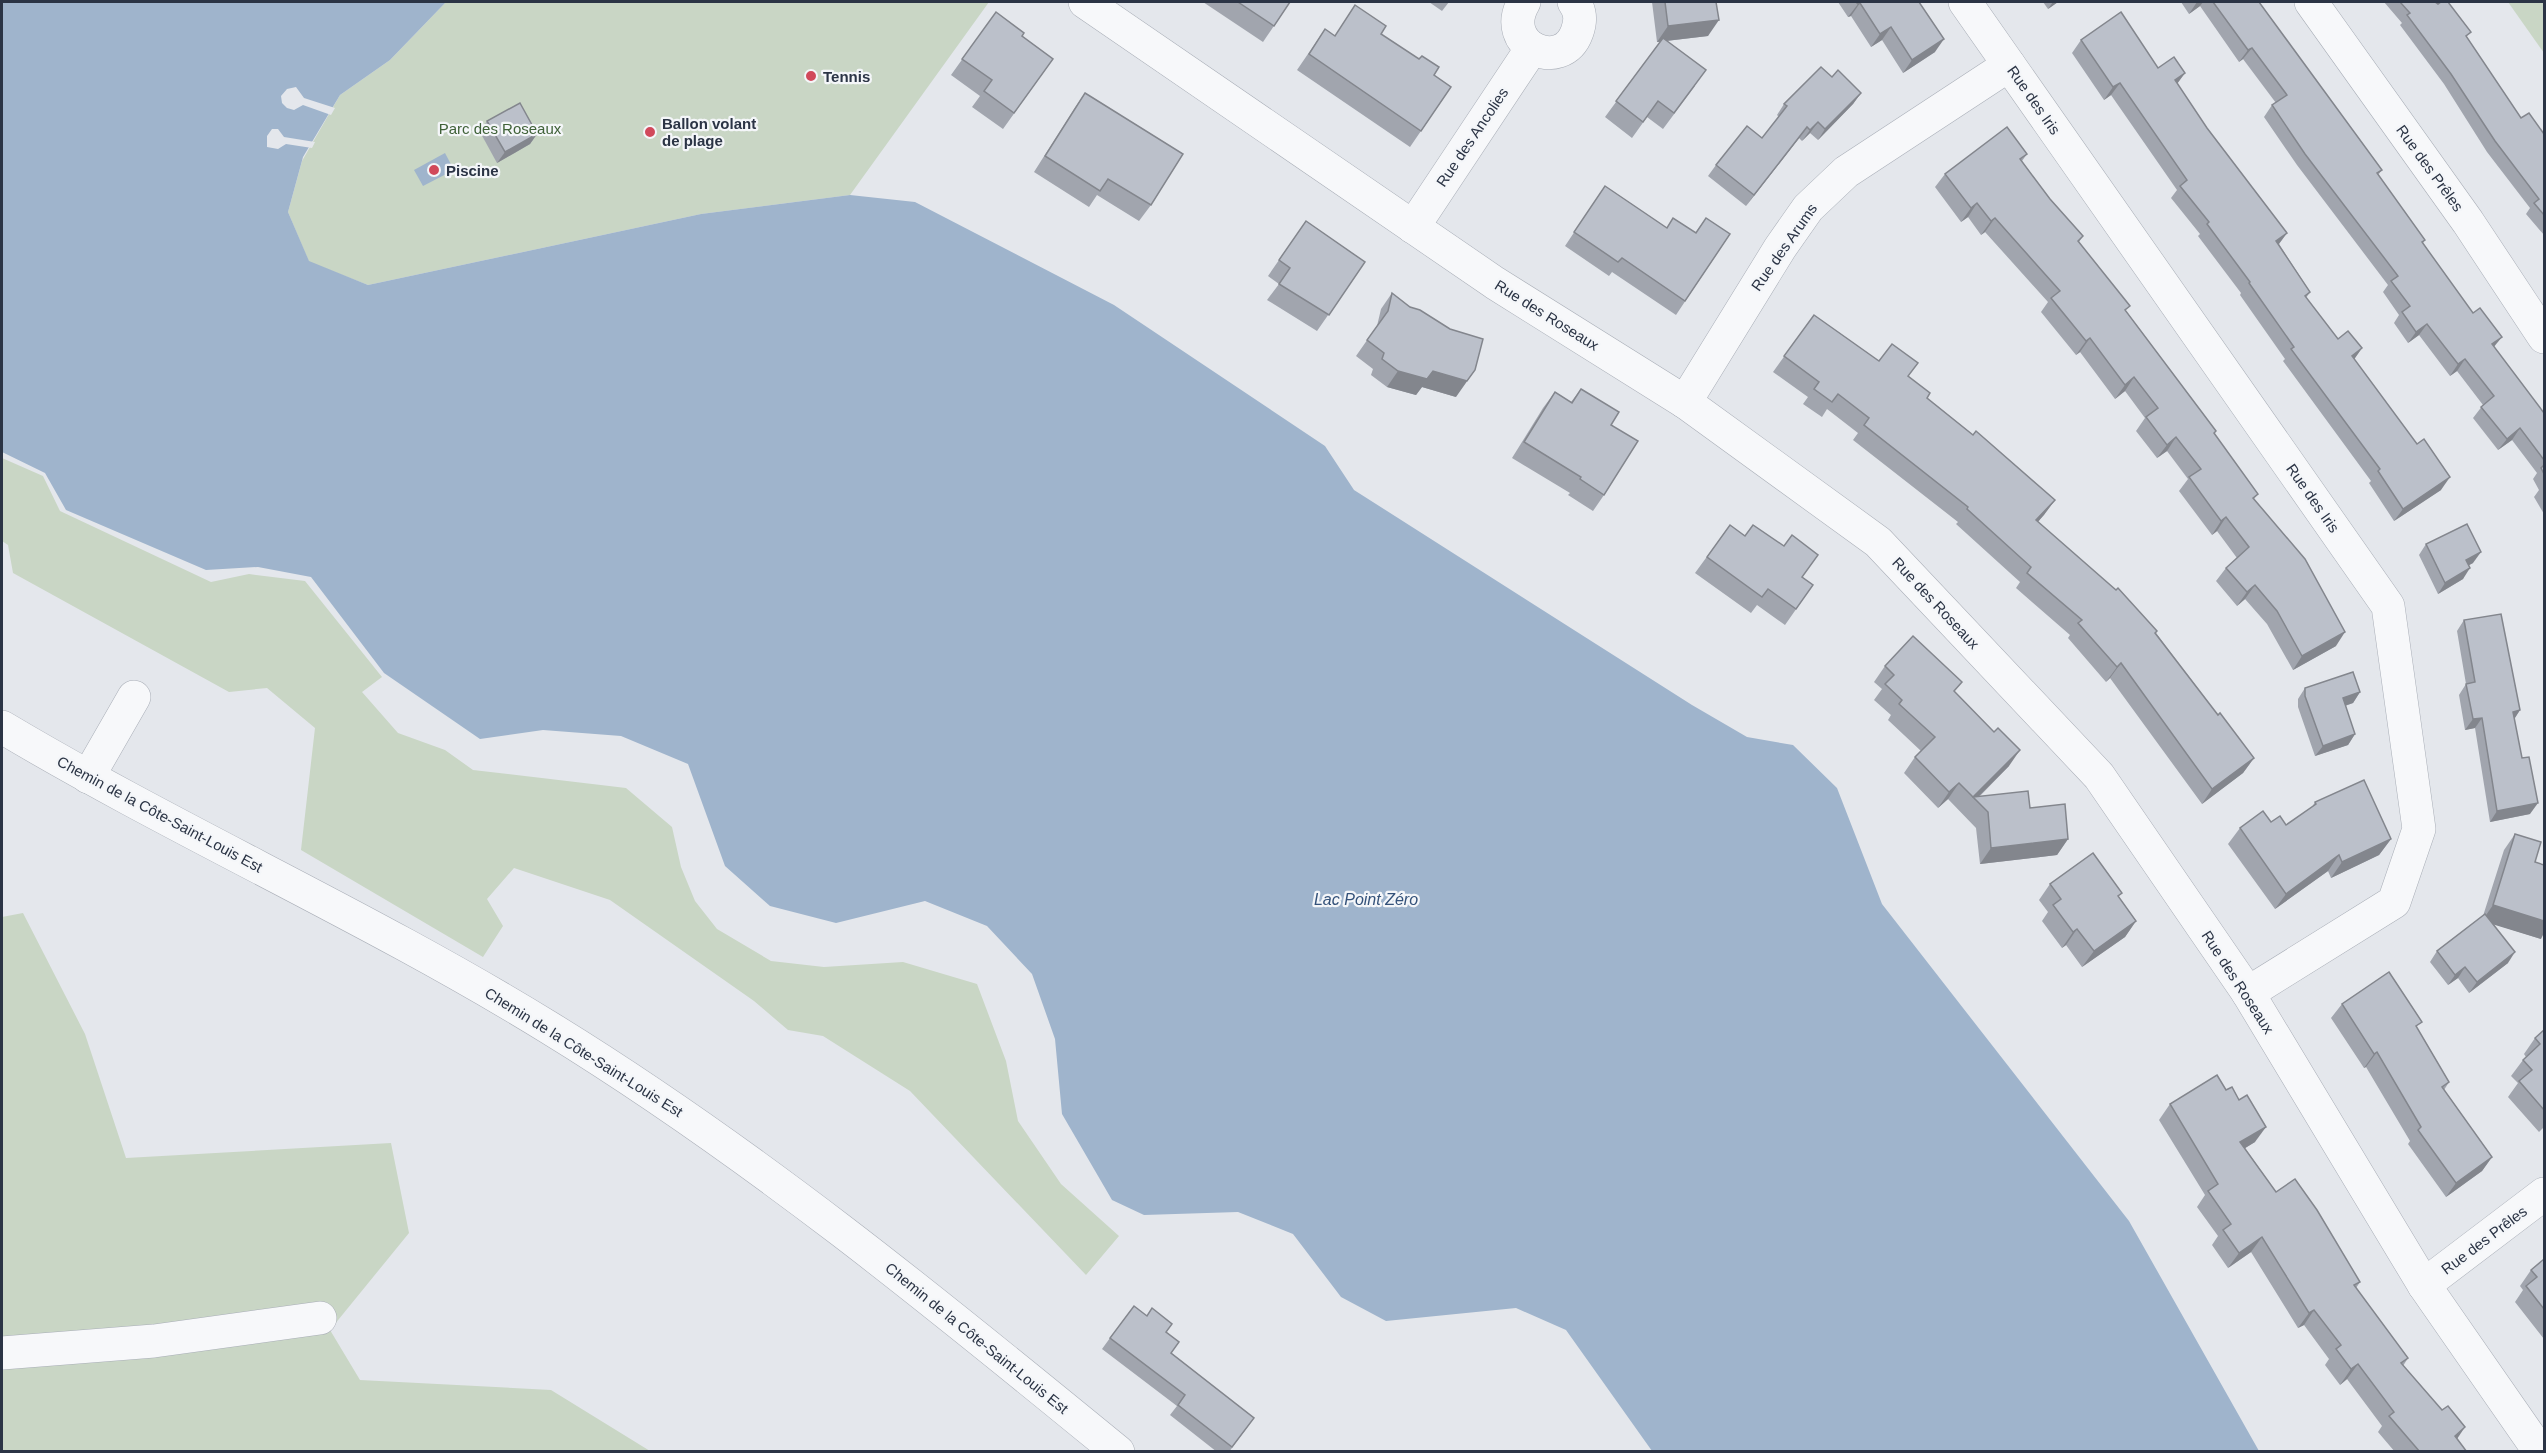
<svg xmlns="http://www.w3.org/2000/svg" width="2546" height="1453" font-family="Arial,sans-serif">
  <rect width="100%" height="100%" fill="#e4e7ec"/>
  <!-- green -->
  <g fill="#c9d6c5">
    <polygon points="446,2 989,2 850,195 701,214 368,285 309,262 288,212 302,161 340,95 390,60"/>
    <polygon points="2508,2 2544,2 2544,53"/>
    <polygon points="2,458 43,476 60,511 211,582 249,574 305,581 382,677 362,692 398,733 445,750 473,770 626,788 672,827 681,867 695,901 717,929 771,961 824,967 903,962 977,984 1006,1061 1018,1121 1061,1184 1119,1236 1086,1275 910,1091 823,1036 788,1030 754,1001 610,900 514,868 487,899 503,926 483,957 301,850 315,728 267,688 229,692 13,573 8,545 2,541"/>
    <polygon points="23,913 85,1034 126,1158 391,1143 409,1233 330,1330 360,1380 551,1390 650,1451 2,1452 2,917"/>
  </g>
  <!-- water -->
  <g fill="#9fb4cc">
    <polygon points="2,2 446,2 390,60 340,95 303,157 288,212 309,261 368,285 701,214 850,195 915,202 1114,305 1325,446 1354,490 1692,705 1747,737 1793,745 1837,788 1882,904 2129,1221 2259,1451 1652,1451 1566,1330 1516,1308 1386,1321 1341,1297 1293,1234 1238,1212 1144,1215 1112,1200 1062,1114 1055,1039 1032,974 987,926 925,901 836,923 770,906 725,866 688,764 621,736 543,730 480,739 384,673 311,577 258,567 206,570 66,510 45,473 2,452"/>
    <polygon points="445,153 454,170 423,186 414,170"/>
  </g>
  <!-- pier -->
  <g fill="#e4e7ec">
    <polygon points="296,87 304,98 335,108 331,115 303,105 294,110 287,108 282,103 281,96 287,89"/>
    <polygon points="272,129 278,129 284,137 315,142 312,148 286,144 278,149 267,147 267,136"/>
  </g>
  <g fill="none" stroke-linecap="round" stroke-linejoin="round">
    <!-- minor casing -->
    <g stroke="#a9aeb7" stroke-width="34">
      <g id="minor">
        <polyline points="1085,2 1495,283 1685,402 1878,542 2099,776 2248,993 2424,1285 2540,1452"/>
        <path d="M1524 2C1498 46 1562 74 1577 32 1581 21 1581 12 1574 2"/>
        <polyline points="1965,2 2388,606 2419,829 2394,902 2248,993"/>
        <polyline points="2311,2 2468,222 2544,337"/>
        <polyline points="1413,227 1532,48"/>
        <polyline points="1685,402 1780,248 1808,208 1846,172 2009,65"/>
        <path d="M2 727C180 833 371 918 548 1027 750 1151 935 1302 1118 1452"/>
        <polyline points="88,777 134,697"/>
        <polyline points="2424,1285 2544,1194"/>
        <polyline points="2,1353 154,1341 320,1318"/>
      </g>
    </g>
    <!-- minor -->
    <use href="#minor" stroke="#f7f8fa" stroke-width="33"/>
  </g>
  <!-- wall -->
  <g fill="#a1a5ae">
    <polygon points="1203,2 1290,2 1263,42"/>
    <polygon points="1429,2 1449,2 1442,11"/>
    <polygon points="1652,2 1720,2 1717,2 1708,36 1666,41 1695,86 1663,129 1647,117 1632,138 1605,117 1660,42 1657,42"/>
    <polygon points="1838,2 1919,2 1935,52 1903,73 1882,40 1871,47 1851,16 1848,17"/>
    <polygon points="2043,2 2058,2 2048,9"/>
    <polygon points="2181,2 2259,2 2382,170 2378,175 2425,240 2423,243 2494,347 2544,413 2544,514 2534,497 2539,490 2533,479 2537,473 2512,440 2498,450 2473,418 2483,405 2457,371 2450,376 2419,335 2408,343 2394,323 2399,315 2383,292 2388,285 2297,165 2264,117 2272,105 2276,103 2243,59 2239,62 2200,6 2189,14"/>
    <polygon points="2384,2 2435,2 2467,38 2521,118 2544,134 2544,235 2526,214 2530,208 2487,152 2444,84 2400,25 2402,23"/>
    <polygon points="996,12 1022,36 1053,59 1003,129 972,107 980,96 951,75"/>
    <polygon points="1325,29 1334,36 1381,34 1434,75 1451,87 1410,147 1297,70"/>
    <polygon points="2081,40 2158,68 2185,73 2177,84 2207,128 2287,233 2279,244 2310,292 2306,298 2338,339 2362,348 2354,359 2441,490 2394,521 2369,483 2371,481 2283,361 2285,359 2240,295 2241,293 2198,236 2200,234 2171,198 2177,190 2111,95 2104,100 2072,53"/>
    <polygon points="1832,77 1861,93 1853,104 1818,140 1810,133 1802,141 1799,138 1746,206 1708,176 1716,165 1762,138 1779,117 1777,115 1784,104"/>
    <polygon points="1085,93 1151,205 1139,221 1097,195 1089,207 1034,172 1074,109"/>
    <polygon points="487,121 537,134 530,144 497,163 480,132"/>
    <polygon points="2027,154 2022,161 2050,199 2083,236 2079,242 2126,311 2216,431 2214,434 2258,494 2254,499 2336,646 2293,670 2267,624 2245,599 2237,606 2216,581 2226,568 2237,558 2217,531 2212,535 2179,491 2188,479 2167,451 2157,458 2136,431 2145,418 2125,391 2115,399 2080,352 2076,355 2041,312 2048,302 1985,232 1981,235 1968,217 1961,222 1935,187 1945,174"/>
    <polygon points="1605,186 1666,228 1695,233 1706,218 1730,234 1676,315 1612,272 1609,276 1565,246"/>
    <polygon points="1306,221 1365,262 1317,331 1267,300 1279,284 1268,276"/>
    <polygon points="1392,293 1456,397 1422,387 1416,395 1387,387 1371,375 1373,369 1356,356 1377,326 1381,309"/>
    <polygon points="1814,315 1879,361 1909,377 1927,398 2055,500 2038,522 2157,631 2156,633 2218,715 2254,758 2243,773 2202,804 2110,678 2106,682 2068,638 2070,635 2016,588 2020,582 1956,524 1958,522 1853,440 1858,433 1827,409 1822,417 1803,404 1808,397 1773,372"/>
    <polygon points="1581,389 1611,425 1604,495 1593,511 1568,495 1570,493 1512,458 1543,408 1555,392 1571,402"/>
    <polygon points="1730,525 1813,585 1785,625 1757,605 1751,613 1695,573"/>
    <polygon points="2426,544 2473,563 2469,565 2463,579 2438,594 2419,555"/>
    <polygon points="2464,620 2520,710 2514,719 2530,814 2490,822 2475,728 2465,730 2459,695 2466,684 2457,631"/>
    <polygon points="1885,666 1955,692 2009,766 1979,797 2030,808 2068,839 2057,855 1980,864 1976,828 1948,799 1938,808 1904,773 1915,757 1921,751 1888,720 1891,715 1874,700 1882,689 1874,682"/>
    <polygon points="2305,688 2360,692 2353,703 2345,706 2355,734 2348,745 2315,756 2298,707 2298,699"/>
    <polygon points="2315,802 2391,839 2379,855 2331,878 2328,871 2275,909 2228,844 2240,828 2271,822 2286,825 2312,807"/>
    <polygon points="2515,834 2535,862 2541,939 2494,924 2508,963 2469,993 2458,978 2448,985 2430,962 2437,951 2483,916 2504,850"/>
    <polygon points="2050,884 2119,897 2136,921 2125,937 2082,967 2066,945 2062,948 2042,921 2048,912 2039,900"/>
    <polygon points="2342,1004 2417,1029 2449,1082 2444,1090 2492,1157 2482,1171 2446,1197 2408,1144 2410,1141 2366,1067 2364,1068 2331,1018"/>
    <polygon points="2544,1030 2544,1127 2539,1132 2508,1097 2518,1083 2511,1076 2523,1060 2526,1057 2524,1054 2535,1038"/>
    <polygon points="2170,1104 2255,1142 2245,1148 2276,1192 2360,1282 2356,1288 2408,1358 2403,1366 2457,1439 2467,1452 2395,1452 2378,1432 2382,1426 2347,1379 2340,1385 2325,1365 2329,1359 2304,1325 2298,1328 2251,1252 2228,1268 2212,1245 2218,1236 2197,1207 2205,1195 2159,1120"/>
    <polygon points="2544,1259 2544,1339 2515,1302 2523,1290 2520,1286 2531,1270"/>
    <polygon points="1166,1332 1171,1354 1254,1418 1229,1452 1217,1452 1170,1415 1177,1406 1102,1349 1110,1338"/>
  </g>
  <!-- shaded-wall -->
  <g fill="#83868d">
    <polygon points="2053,2 2058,2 2048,9"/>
    <polygon points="2197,2 2203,2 2200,6 2189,14"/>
    <polygon points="1860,3 1851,16 1848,17 1858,4"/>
    <polygon points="1719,20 1708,36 1657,42 1668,26"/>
    <polygon points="1891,27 1882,40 1871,47 1880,34"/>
    <polygon points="1944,39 1935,52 1903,73 1912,60"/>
    <polygon points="2252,48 2243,59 2239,62 2248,50"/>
    <polygon points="2185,73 2176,85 2175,80"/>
    <polygon points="2120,83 2111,95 2104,100 2113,87"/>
    <polygon points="1861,93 1853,104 1818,140 1825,129"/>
    <polygon points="1818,122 1810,133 1802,141 1810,130"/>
    <polygon points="1807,127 1799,138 1746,206 1754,195"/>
    <polygon points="537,134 530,144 497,163 505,152"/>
    <polygon points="1977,203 1968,217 1961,222 1971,208"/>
    <polygon points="1995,218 1985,232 1981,235 1991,221"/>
    <polygon points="2287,233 2278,245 2276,241"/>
    <polygon points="2427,324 2419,335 2408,343 2416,332"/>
    <polygon points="2502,337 2493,348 2492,344"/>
    <polygon points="2090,338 2080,352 2076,355 2086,341"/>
    <polygon points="2362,348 2353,361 2352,356"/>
    <polygon points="2465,359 2457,371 2450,376 2458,364"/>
    <polygon points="1475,370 1456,397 1422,387 1416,395 1387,387 1398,371"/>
    <polygon points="2134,377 2125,391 2115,399 2125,385"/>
    <polygon points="2520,428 2512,440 2498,450 2507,439"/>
    <polygon points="2176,437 2167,451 2157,458 2167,445"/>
    <polygon points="2450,477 2441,490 2394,521 2403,509"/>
    <polygon points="2055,500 2044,515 2026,535 2036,520"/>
    <polygon points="2226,517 2217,531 2212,535 2221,521"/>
    <polygon points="2481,552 2473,563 2458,571 2466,560"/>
    <polygon points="2470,568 2463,579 2438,594 2445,583"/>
    <polygon points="2255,585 2245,599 2237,606 2247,592"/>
    <polygon points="2345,632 2336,646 2293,670 2302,656"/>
    <polygon points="2121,663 2110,678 2106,682 2117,667"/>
    <polygon points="2360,692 2353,703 2335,709 2343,698"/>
    <polygon points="2520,710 2513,721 2513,712"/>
    <polygon points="2482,718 2475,728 2465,730 2473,719"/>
    <polygon points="2355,734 2348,745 2315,756 2323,746"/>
    <polygon points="2020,750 2009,766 1975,800 1973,797"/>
    <polygon points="2254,758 2243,773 2202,804 2212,789"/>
    <polygon points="1959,783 1948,799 1938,808 1949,792"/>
    <polygon points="2538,803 2530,814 2490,822 2497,811"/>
    <polygon points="2068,839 2057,855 1980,864 1991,848"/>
    <polygon points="2391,839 2379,855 2331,878 2342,862"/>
    <polygon points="2339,855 2328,871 2275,909 2286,894"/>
    <polygon points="2493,905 2544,921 2544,933 2541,939 2482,921"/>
    <polygon points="2136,921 2125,937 2082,967 2094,951"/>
    <polygon points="2077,929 2066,945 2062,948 2073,932"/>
    <polygon points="2515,952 2508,963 2469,993 2477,982"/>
    <polygon points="2465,967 2458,978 2448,985 2455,975"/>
    <polygon points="2377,1052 2366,1067 2364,1068 2374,1054"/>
    <polygon points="2266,1127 2255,1142 2229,1158 2240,1142"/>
    <polygon points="2492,1157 2482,1171 2446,1197 2456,1183"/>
    <polygon points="2262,1237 2251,1252 2228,1268 2239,1253"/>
    <polygon points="2314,1310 2304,1325 2298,1328 2309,1313"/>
    <polygon points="2358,1364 2347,1379 2340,1385 2351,1369"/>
    <polygon points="2465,1427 2455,1442 2455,1436"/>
  </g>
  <!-- building -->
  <g fill="#bbc0ca" stroke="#83868d" stroke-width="1.5">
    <polygon points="1238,2 1290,2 1274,26"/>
    <polygon points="1665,2 1716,2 1719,20 1668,26"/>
    <polygon points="1856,2 1919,2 1944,39 1912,60 1891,27 1880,34 1860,3 1858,4"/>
    <polygon points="2213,2 2259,2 2382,170 2377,173 2425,240 2422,242 2473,313 2480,308 2502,337 2492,344 2544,413 2544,460 2520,428 2507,439 2481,407 2494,396 2465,359 2458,364 2427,324 2416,332 2402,312 2410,306 2391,281 2398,276 2305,154 2272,105 2287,95 2252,48 2248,50"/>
    <polygon points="2400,2 2435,2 2438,4 2441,2 2448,2 2471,32 2466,36 2521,118 2529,113 2544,134 2544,215 2534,203 2539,199 2495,141 2451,74 2407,15 2410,13"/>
    <polygon points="1355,5 1386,26 1381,34 1419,59 1422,56 1439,67 1434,75 1451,87 1421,131 1309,54 1325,29 1335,36"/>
    <polygon points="996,12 1024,33 1022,36 1053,59 1014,113 984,91 992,80 962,59"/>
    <polygon points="2121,12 2158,68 2174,57 2185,73 2175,80 2207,128 2287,233 2276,241 2310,292 2305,296 2338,339 2348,331 2362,348 2352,356 2417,444 2424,439 2450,477 2403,509 2378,471 2380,469 2291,349 2294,347 2249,283 2250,282 2207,224 2209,222 2180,186 2187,180 2120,83 2113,87 2081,40"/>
    <polygon points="1663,38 1706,70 1674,113 1658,101 1643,122 1616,101"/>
    <polygon points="1821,67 1832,77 1838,70 1861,93 1825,129 1818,122 1810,130 1807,127 1754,195 1716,165 1747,126 1762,138 1787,106 1784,104"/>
    <polygon points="1085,93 1183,154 1151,205 1108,179 1100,191 1045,156"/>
    <polygon points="520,103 537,134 505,152 487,121"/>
    <polygon points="2007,127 2027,154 2020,159 2050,199 2083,236 2078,241 2130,306 2125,310 2216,431 2214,433 2258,494 2253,498 2305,559 2345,632 2302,656 2277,611 2255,585 2247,592 2226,568 2249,547 2226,517 2221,521 2189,477 2201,469 2176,437 2167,445 2146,417 2158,408 2134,377 2125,385 2090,338 2086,341 2051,298 2060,291 1995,218 1991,221 1977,203 1971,208 1945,174"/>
    <polygon points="1605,186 1667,228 1673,218 1696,233 1706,218 1730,234 1685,301 1622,258 1618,262 1574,232"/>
    <polygon points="1306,221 1365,262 1329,315 1279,284 1290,268 1279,260"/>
    <polygon points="1392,293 1410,307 1420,310 1450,329 1483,339 1475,370 1467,381 1433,371 1427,379 1398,371 1382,359 1384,353 1367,340 1388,311"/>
    <polygon points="1814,315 1879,361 1892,344 1918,363 1908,376 1930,393 1927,398 1973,435 1976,431 2055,500 2036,520 2116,590 2118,588 2157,631 2155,633 2218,715 2220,713 2254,758 2212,789 2121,663 2117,667 2078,623 2082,620 2027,573 2031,567 1967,509 1968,507 1864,425 1869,418 1838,394 1832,402 1814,389 1819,382 1784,356"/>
    <polygon points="1581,389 1619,412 1611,425 1638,441 1604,495 1580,479 1581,477 1524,442 1555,392 1572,403"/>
    <polygon points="2544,465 2544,474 2541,468"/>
    <polygon points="2467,524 2481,552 2466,560 2470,568 2445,583 2426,544"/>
    <polygon points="1730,525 1745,536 1753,525 1784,546 1792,535 1818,555 1802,577 1813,585 1796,609 1768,589 1762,597 1707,557"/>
    <polygon points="2501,614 2520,710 2513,712 2522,758 2529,757 2538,803 2497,811 2482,718 2473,719 2466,684 2475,682 2464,620"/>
    <polygon points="1913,636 1962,682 1954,691 1994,732 1998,728 2020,750 1973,797 1959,783 1949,792 1915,757 1935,737 1899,704 1902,700 1885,684 1894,675 1885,666"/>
    <polygon points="2353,672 2360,692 2343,698 2355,734 2323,746 2305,696 2305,688"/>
    <polygon points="2364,780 2391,839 2342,862 2339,855 2286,894 2240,828 2263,811 2271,822 2280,816 2286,825 2316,804 2315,802"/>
    <polygon points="2028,791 2030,808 2065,804 2068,839 1991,848 1988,812 1973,797"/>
    <polygon points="2515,834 2541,842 2535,862 2544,865 2544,921 2493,905"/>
    <polygon points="2093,853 2122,893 2118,896 2136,921 2094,951 2077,929 2073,932 2053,905 2061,899 2050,884"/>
    <polygon points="2485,914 2515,952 2477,982 2465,967 2455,975 2437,951"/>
    <polygon points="2389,972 2422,1022 2416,1026 2449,1082 2442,1087 2492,1157 2456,1183 2418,1130 2421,1127 2377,1052 2374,1054 2342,1004"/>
    <polygon points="2544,1030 2544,1110 2519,1081 2532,1070 2523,1060 2540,1044 2535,1038"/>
    <polygon points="2217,1075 2226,1090 2232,1087 2239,1100 2247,1095 2266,1127 2240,1142 2276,1192 2295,1179 2317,1210 2360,1282 2354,1285 2408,1358 2401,1363 2442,1410 2448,1406 2465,1427 2455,1436 2467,1452 2420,1452 2389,1416 2394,1412 2358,1364 2351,1369 2336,1349 2341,1345 2314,1310 2309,1313 2262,1237 2239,1253 2223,1230 2231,1224 2208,1191 2218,1184 2170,1104"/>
    <polygon points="2544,1259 2544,1309 2526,1286 2537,1277 2531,1270"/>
    <polygon points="1134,1306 1147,1316 1152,1308 1172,1324 1166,1332 1179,1342 1171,1353 1254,1418 1232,1447 1178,1405 1185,1395 1110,1338"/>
  </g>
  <!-- markers -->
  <g fill="#d1495b" stroke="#f4f6f9" stroke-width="2">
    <circle cx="811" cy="76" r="6"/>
    <circle cx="650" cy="132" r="6"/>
    <circle cx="434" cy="170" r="6"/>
  </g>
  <g text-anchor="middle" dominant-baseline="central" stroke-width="4.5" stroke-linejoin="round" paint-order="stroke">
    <!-- poi labels -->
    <g font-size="15" font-weight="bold" fill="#2b3445" stroke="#f4f6f9" text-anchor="start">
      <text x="823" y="76">Tennis</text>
      <text x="662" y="123">Ballon volant<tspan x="662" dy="17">de plage</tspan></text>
      <text x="446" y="170">Piscine</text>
    </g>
    <!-- street labels -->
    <g font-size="15" fill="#2b3445" stroke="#f4f6f9">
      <text transform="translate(2034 100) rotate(55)">Rue des Iris</text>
      <text transform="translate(1472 137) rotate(-56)">Rue des Ancolies</text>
      <text transform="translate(2430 168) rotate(54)">Rue des Prêles</text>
      <text transform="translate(1784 247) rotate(-55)">Rue des Arums</text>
      <text transform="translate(1547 315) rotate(32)">Rue des Roseaux</text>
      <text transform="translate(2313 498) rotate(55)">Rue des Iris</text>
      <text transform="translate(1936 603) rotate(47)">Rue des Roseaux</text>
      <text transform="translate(160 814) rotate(28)">Chemin de la Côte-Saint-Louis Est</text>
      <text transform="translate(2238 982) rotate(57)">Rue des Roseaux</text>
      <text transform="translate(584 1052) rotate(32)">Chemin de la Côte-Saint-Louis Est</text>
      <text transform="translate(2484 1240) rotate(-37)">Rue des Prêles</text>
      <text transform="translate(977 1338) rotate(39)">Chemin de la Côte-Saint-Louis Est</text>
    </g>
    <!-- park labels -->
    <g font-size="15" fill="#3f6138" stroke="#f4f6f9">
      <text x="500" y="128">Parc des Roseaux</text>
    </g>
    <!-- water labels -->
    <g font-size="16" font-style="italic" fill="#34527a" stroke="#f4f6f9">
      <text x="1366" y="899">Lac Point Zéro</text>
    </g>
  </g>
  <!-- border -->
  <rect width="2546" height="1453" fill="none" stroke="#2b3445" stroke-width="6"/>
</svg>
